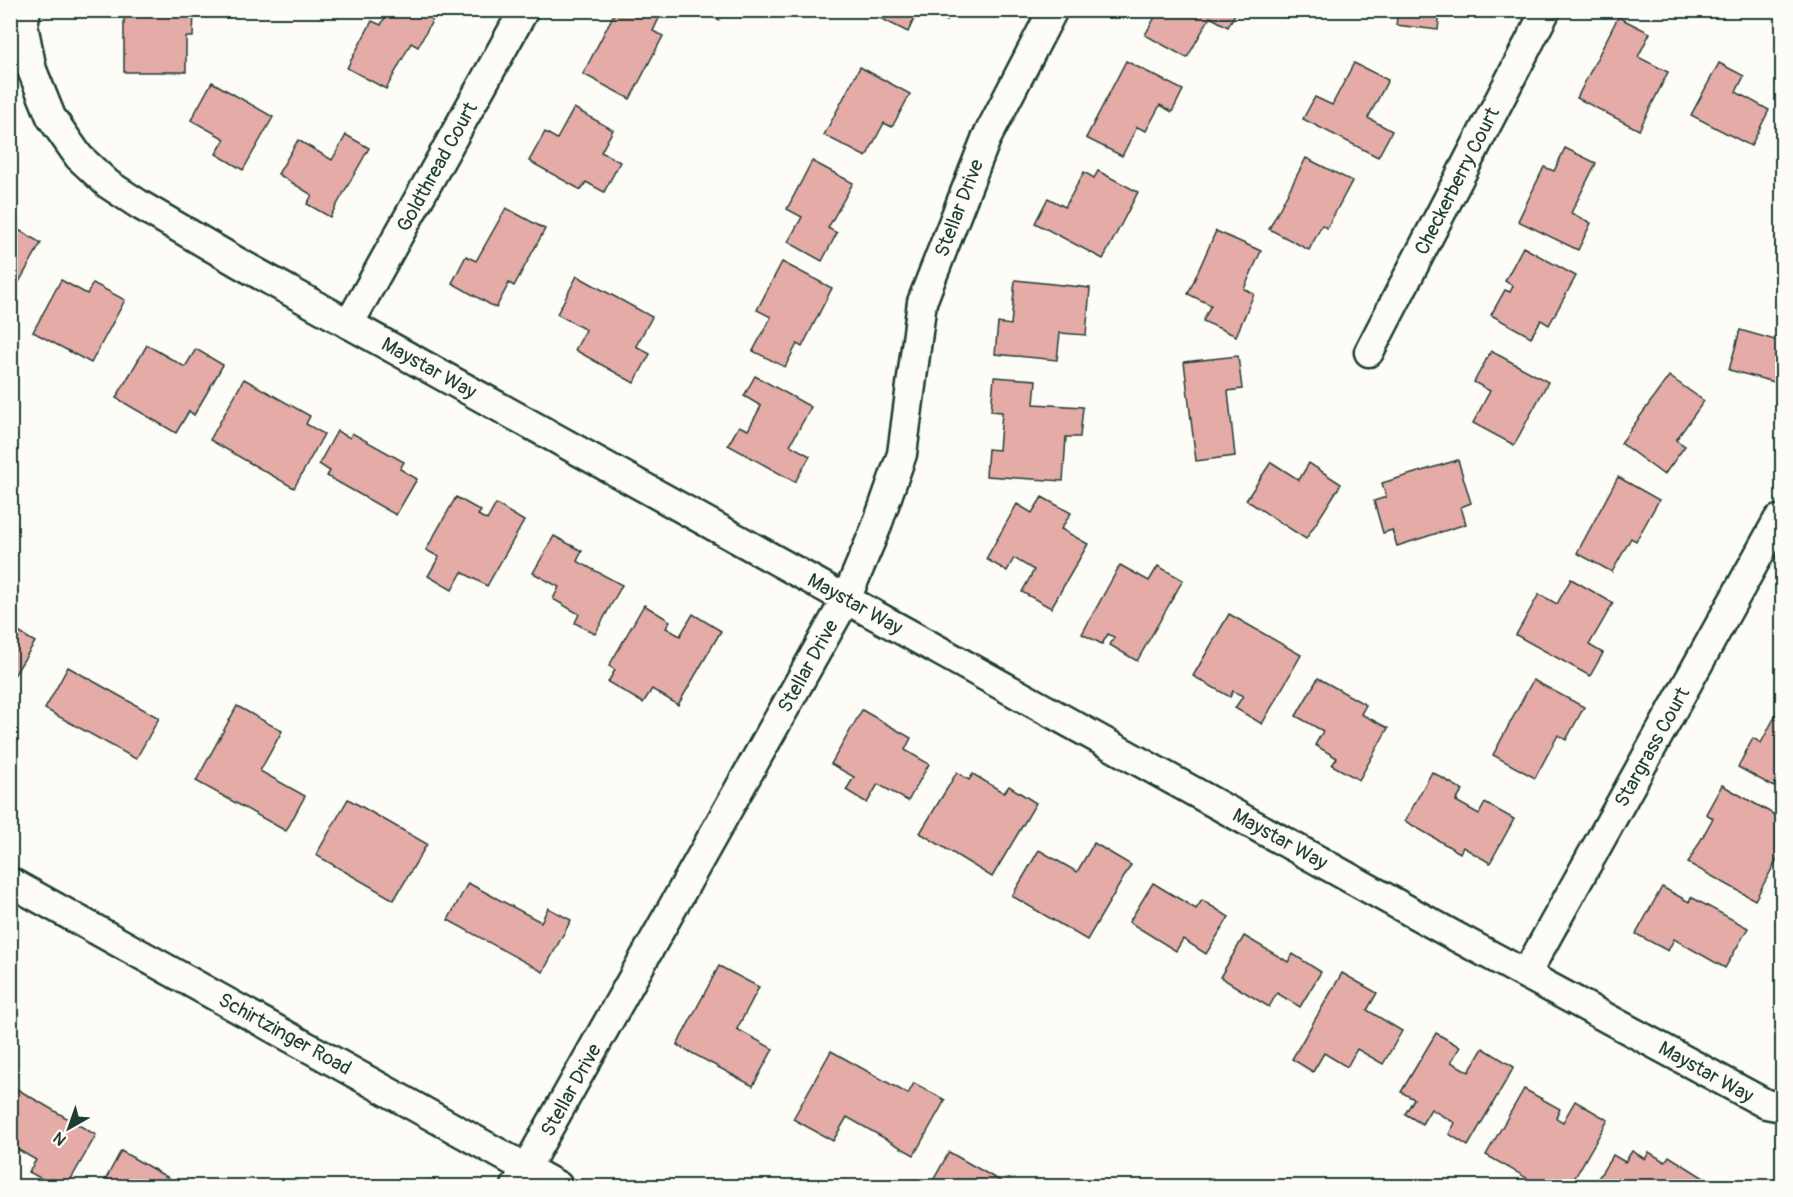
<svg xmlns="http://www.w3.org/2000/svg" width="1793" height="1197" font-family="Pangolin,sans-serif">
  <rect width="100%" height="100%" fill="#fdfcf7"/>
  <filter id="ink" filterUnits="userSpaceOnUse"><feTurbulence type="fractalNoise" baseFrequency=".0167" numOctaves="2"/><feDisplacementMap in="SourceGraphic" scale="12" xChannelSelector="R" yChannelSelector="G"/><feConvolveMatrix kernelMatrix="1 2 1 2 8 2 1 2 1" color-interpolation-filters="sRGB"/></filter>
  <g filter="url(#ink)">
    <!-- building -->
    <g fill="#e5aba6" stroke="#1f3d34" stroke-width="1.5">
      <polygon points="124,10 194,10 193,37 186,37 186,72 124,72"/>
      <polygon points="388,10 416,10 433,19 418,47 411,43 386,89 347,68 372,21 381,25"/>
      <polygon points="616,10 650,10 660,16 653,31 663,36 630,99 583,74"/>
      <polygon points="698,10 723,10 719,20"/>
      <polygon points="864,10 918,10 908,32"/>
      <polygon points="925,10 953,10 947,21"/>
      <polygon points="1159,10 1237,10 1228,27 1210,17 1187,58 1145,35"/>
      <polygon points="1398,10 1440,10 1438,30 1396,25"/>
      <polygon points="1618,17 1650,33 1638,57 1668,72 1639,130 1577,98"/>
      <polygon points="1126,61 1183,90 1172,112 1160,105 1146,131 1137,127 1122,156 1086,138"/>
      <polygon points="1354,63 1388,80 1368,118 1392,131 1378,157 1303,119 1315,97 1332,105"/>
      <polygon points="1719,63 1744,76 1736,92 1769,110 1751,146 1691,115"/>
      <polygon points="860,67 910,94 892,127 884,123 866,157 824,135"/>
      <polygon points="212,82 273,117 243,170 216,154 225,139 191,120"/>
      <polygon points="574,108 613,130 601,152 620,162 604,192 586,182 581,190 529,161 545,132 557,139"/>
      <polygon points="346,135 369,148 330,217 307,204 312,195 278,174 298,140 332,160"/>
      <polygon points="1565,148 1596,163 1571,213 1591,223 1578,250 1518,221 1544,167 1554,171"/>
      <polygon points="1306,158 1352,181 1327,228 1322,225 1309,250 1269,229"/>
      <polygon points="812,161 853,183 828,228 837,233 822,261 788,242 802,217 787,209"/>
      <polygon points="1098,171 1138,192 1103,259 1035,223 1048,198 1065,207 1084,172 1094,178"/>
      <polygon points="506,208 545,229 514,286 509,283 496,308 452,283 466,256 476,261"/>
      <polygon points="10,225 41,243 14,291 10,289"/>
      <polygon points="1216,231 1261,251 1244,289 1254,294 1236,336 1203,321 1211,305 1188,294"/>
      <polygon points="1523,247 1576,276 1549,325 1541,320 1531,337 1491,315 1505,290 1510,292 1513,286 1505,281"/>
      <polygon points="782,262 832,288 802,347 797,344 785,367 753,351 771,317 757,310"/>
      <polygon points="577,276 652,317 636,346 650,354 634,383 575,350 586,330 557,314"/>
      <polygon points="61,280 87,294 93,283 125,300 91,363 33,332"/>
      <polygon points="1015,280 1090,288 1086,335 1060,333 1057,360 995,354 998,323 1011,325"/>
      <polygon points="1740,330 1782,342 1782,384 1729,370"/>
      <polygon points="147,345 185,367 196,349 223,365 194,415 189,411 176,433 116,398"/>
      <polygon points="1491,351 1548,382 1514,445 1473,423 1490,391 1474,382"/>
      <polygon points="1238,356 1242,389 1228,391 1235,456 1196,461 1184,362"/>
      <polygon points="755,376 811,407 790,445 810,456 795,482 728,445 739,426 748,430 761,406 744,396"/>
      <polygon points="1669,376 1704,401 1676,440 1685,446 1664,475 1621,443"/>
      <polygon points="994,377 1036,380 1034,404 1083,407 1080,437 1066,437 1063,481 986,476 988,449 999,450 1002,412 991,411"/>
      <polygon points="244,379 310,416 306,424 324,434 294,488 210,440"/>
      <polygon points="337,431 350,438 352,433 404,462 400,469 417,479 396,515 327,476 330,471 319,464"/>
      <polygon points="1458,460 1471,503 1461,507 1466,524 1397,546 1392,530 1383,533 1374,501 1386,497 1382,483"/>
      <polygon points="1271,462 1299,480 1309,463 1341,484 1306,539 1246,500"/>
      <polygon points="1618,477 1659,500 1636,541 1631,538 1612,572 1577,553"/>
      <polygon points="456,497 481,511 478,515 487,520 496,504 524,521 487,586 462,572 452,590 428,576 439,557 426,550"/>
      <polygon points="1042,497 1071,513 1061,529 1088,544 1051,608 1022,592 1034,570 1014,558 1007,571 986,559 1017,504 1032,513"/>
      <polygon points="554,536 582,551 577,561 622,585 595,634 575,623 579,614 553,599 559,587 533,573"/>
      <polygon points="1120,565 1149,581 1158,566 1183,580 1137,661 1110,645 1114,637 1108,634 1102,644 1082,634"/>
      <polygon points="1571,579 1613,603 1589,645 1603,653 1590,676 1516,635 1539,594 1557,604"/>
      <polygon points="644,605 670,621 666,628 680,636 693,614 721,631 678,705 652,689 643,703 608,682 615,670 609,666"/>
      <polygon points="1229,614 1301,655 1262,724 1235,708 1243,696 1233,691 1230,697 1193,676"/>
      <polygon points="10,627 35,642 10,682"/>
      <polygon points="68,667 159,718 136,759 45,709"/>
      <polygon points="1318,678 1366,705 1361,714 1388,728 1359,780 1332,765 1337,758 1315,745 1323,731 1296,716"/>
      <polygon points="1533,680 1584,707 1566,740 1558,735 1535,778 1493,755"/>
      <polygon points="1782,703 1782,772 1774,787 1738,767 1753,738 1761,743"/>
      <polygon points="237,706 282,731 260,771 305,796 286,831 196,781"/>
      <polygon points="862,710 911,738 905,750 929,764 908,801 878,784 867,803 846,790 854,777 831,764"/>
      <polygon points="957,772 969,780 973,774 1004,793 1009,786 1036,803 992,877 920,833"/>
      <polygon points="1432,772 1463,790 1456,801 1479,814 1485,803 1514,819 1490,863 1463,847 1460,853 1405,821"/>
      <polygon points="1722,785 1782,819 1782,850 1755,900 1688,863 1713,818 1706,814"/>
      <polygon points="348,799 427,844 394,900 316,855"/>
      <polygon points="1094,843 1131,865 1087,940 1012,896 1039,850 1077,872"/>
      <polygon points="468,883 541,922 548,908 571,920 543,972 448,920"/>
      <polygon points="1153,883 1196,909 1202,900 1229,917 1206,954 1183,939 1176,951 1129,922"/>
      <polygon points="1662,887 1689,902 1691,897 1748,928 1725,968 1674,939 1668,951 1636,934"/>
      <polygon points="1244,936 1288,962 1293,954 1321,972 1300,1007 1277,993 1269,1007 1220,977"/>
      <polygon points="719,966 759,987 737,1029 773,1049 753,1086 677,1045"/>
      <polygon points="1342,973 1377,993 1367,1010 1402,1031 1383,1064 1357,1049 1347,1067 1324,1053 1313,1072 1292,1059"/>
      <polygon points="1436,1033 1460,1047 1451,1062 1469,1072 1483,1048 1514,1067 1468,1146 1449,1134 1455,1123 1431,1109 1422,1124 1405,1114 1414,1099 1401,1092"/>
      <polygon points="831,1051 908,1094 914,1083 945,1100 914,1155 847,1117 833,1141 793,1119"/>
      <polygon points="10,1085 96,1135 67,1186 55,1186 29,1172 36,1160 10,1145"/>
      <polygon points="1524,1089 1560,1109 1556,1118 1563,1122 1575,1101 1608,1120 1570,1186 1541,1186 1486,1155"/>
      <polygon points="121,1151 183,1186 102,1186"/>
      <polygon points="1632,1151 1645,1159 1649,1152 1665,1162 1669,1156 1707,1180 1703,1186 1593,1186 1613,1155 1625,1162"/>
      <polygon points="949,1152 1009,1186 930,1186"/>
    </g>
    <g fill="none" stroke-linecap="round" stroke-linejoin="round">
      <!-- street casing -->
      <g stroke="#1f3d34" stroke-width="33">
        <g id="street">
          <polyline points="26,10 23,25 32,70 51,117 79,157 108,184 140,205 239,263 1451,934 1766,1104 1782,1107"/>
          <polyline points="349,324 524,10"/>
          <polyline points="1369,352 1546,10"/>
          <polyline points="10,882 558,1186"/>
          <polyline points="1526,974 1778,520"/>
          <polyline points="516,1186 846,599 876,528 902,454 922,302 986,139 1053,10"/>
        </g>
      </g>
      <!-- street -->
      <use href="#street" stroke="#fdfcf7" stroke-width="28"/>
    </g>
  </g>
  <g text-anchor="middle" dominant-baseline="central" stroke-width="4.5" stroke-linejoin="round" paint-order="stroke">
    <!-- street labels -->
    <g font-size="20" fill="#1f3d34" stroke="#fdfcf7">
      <text transform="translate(437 167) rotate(-61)">Goldthread Court</text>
      <text transform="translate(1457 181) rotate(-63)">Checkerberry Court</text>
      <text transform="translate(959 208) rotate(-69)">Stellar Drive</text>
      <text transform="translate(429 368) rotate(29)">Maystar Way</text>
      <text transform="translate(855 604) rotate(29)">Maystar Way</text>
      <text transform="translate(808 666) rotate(-61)">Stellar Drive</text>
      <text transform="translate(1652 747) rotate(-61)">Stargrass Court</text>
      <text transform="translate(1280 839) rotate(29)">Maystar Way</text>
      <text transform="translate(285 1034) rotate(29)">Schirtzinger Road</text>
      <text transform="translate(1706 1072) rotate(29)">Maystar Way</text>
      <text transform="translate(571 1090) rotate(-61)">Stellar Drive</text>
    </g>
  </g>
  <!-- margin -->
  <rect width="1793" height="1197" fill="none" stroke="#fdfcf7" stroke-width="36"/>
  <rect x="18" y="18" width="1757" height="1161" fill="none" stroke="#1f3d34" stroke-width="2" filter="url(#ink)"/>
  <!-- north arrow -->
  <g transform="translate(69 1128) rotate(220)" stroke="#fdfcf7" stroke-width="4.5" paint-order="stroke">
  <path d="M0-4.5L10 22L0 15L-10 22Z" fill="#1f3d34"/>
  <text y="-9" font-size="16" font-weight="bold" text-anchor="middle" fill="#1f3d34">N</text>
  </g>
</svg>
